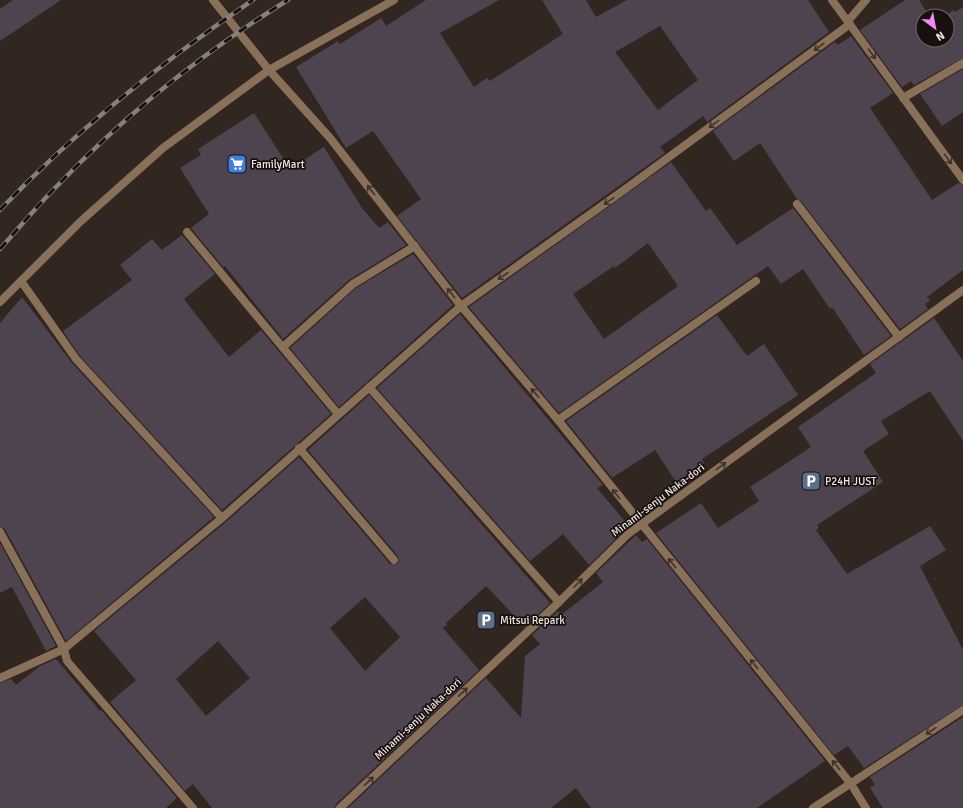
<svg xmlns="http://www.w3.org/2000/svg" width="963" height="808" font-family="Signika,sans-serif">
  <rect width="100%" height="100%" fill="#322620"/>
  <!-- building -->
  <g fill="#4e444f" fill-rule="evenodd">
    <polygon points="13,0 61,0 0,41 0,9"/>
    <path d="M426 0H499L440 33 474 87 487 78 490 81 563 34 542 0H586L596 17 627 0H808L829 32 707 122 703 116 660 147 665 153 462 298 397 216 421 199 373 131 346 148 296 67 338 41 340 44 381 18 386 26ZM660 26 698 80 658 110 615 52Z"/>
    <polygon points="905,0 919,0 929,16 923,16 923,40 947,40 947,16 945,16 954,10 955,12 963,7 963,58 914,85 911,81 902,87 860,30"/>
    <polygon points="851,36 893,93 870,108 932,200 958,183 963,185 963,270 927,297 930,301 925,304 928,309 900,329 801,201 797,199 760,143 734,161 713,131 835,42 838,45"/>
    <polygon points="963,69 963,112 942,126 920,94"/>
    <polygon points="254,113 290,169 324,147 362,208 379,228 388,222 406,245 349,280 283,339 225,266 223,267 191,228 209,214 180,168 201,155 198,149"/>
    <path d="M671 162 706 211 710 208 737 245 793 208 891 336 864 355 832 307 830 309 803 269 781 284 768 266 559 413 469 307ZM648 243 678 286 604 339 573 294 614 266 615 268Z"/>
    <polygon points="182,235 215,274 184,299 229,357 261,330 331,414 222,510 80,356 63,331 132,280 120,265 152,239 162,250"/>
    <polygon points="413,254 453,305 339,407 290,348 356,288"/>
    <polygon points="22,297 72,363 214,517 66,641 5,529 0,527 0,323"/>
    <polygon points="460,314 603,485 597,488 629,526 589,565 563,534 530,561 377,388"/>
    <polygon points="717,315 747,356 764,344 798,395 702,459 704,463 676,482 655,450 612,478 566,421"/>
    <polygon points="934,318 963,361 963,441 930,391 881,421 889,434 863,451 883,482 817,525 819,528 816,530 847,574 930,526 946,550 920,566 963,650 963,705 864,768 848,746 834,755 656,533 701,503 718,528 759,501 750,487 811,447 798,427 876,373 870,364"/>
    <path d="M369 395 550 603 525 627 486 586 446 623 447 625 443 628 479 670 336 804 335 808H212L193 784 185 791 110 702 136 680 94 631 226 522 299 457 390 564H397L399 561 398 556 308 450ZM365 597 400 637 365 671 330 628ZM218 641 250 678 206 716 176 679Z"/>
    <polygon points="636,535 642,542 647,539 825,761 757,808 591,808 576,788 551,808 348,808 486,678 521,718 525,656 540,644 532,635 558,611 561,615 603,582 596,573"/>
    <polygon points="0,543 56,646 46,651 12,587 0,593"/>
    <polygon points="56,659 100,711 101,710 177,798 166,808 0,808 0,683 11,679 16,685 40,666"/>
    <polygon points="963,717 963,808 883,808 870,788 875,785 870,777"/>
  </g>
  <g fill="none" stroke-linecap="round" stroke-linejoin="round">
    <!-- service -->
    <g stroke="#897059" stroke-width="8">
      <polyline points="903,98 963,63"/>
      <polyline points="797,204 899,337"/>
      <polyline points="187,232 338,414"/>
      <polyline points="21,281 76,359 222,518"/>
      <polyline points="283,347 353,284 415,246"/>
      <polyline points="369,387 559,602"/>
      <polyline points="558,420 756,281"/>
      <polyline points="0,678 64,649"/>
    </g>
    <!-- minor -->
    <g stroke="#897059" stroke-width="8">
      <polyline points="213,0 269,70 330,138 461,306 558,420 851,784 866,808"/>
      <polyline points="832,0 963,180"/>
      <polyline points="848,21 866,0"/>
      <polyline points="0,302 80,222 163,148 269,70 394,0"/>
      <polyline points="299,448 394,560"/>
      <polyline points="0,532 64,649 67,661 193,808"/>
      <polyline points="64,649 222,518 461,306 624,190 850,24"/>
      <polyline points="340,808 559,602 628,534 963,290"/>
      <polyline points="813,808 963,710"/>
    </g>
    <!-- rail casing -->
    <g stroke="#897e79" stroke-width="4.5">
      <g id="rail">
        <path d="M0 210C76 130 162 62 253 0"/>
        <path d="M0 249C19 228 37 206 57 186 124 116 205 51 288 0"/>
      </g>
    </g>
    <!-- rail -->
    <use href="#rail" stroke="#16100e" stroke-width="3" stroke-dasharray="9" stroke-linecap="butt"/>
  </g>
  <!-- one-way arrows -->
  <defs><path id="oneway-shaft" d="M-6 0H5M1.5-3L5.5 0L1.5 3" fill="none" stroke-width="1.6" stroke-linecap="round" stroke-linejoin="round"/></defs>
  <g stroke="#3e3228">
    <use href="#oneway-shaft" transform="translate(819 47) rotate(144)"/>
    <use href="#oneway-shaft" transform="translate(872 54) rotate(54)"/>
    <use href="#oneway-shaft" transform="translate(714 124) rotate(144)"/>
    <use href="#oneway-shaft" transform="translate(948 159) rotate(54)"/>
    <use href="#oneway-shaft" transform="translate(371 190) rotate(-128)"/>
    <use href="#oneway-shaft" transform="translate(609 201) rotate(145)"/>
    <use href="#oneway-shaft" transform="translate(503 276) rotate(145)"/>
    <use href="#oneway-shaft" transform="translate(451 293) rotate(-128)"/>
    <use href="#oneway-shaft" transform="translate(535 393) rotate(-130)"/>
    <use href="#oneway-shaft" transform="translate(721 466) rotate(-36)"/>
    <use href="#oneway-shaft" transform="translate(616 494) rotate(-129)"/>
    <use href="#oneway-shaft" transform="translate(672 563) rotate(-129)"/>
    <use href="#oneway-shaft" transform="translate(578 583) rotate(-45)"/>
    <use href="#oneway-shaft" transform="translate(754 664) rotate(-129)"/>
    <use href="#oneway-shaft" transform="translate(463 692) rotate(-43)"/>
    <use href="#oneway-shaft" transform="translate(931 731) rotate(146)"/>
    <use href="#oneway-shaft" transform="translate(836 765) rotate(-129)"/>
    <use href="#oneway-shaft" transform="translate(369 781) rotate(-43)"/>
  </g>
  <!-- icons -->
  <defs>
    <g id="supermarket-square" transform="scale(1)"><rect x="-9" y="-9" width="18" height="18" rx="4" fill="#3f7fe0" stroke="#16100e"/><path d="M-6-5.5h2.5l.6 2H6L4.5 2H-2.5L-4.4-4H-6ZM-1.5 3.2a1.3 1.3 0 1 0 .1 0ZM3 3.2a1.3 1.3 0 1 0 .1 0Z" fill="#fff"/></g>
    <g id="parking-square" transform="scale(1)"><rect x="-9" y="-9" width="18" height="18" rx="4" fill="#5c6f8a" stroke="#16100e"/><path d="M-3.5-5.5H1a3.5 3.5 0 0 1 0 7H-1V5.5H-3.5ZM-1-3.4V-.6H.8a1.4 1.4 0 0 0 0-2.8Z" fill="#fff"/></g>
  </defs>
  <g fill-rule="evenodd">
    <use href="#supermarket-square" x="237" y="164"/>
    <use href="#parking-square" x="811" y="481"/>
    <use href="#parking-square" x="486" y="620"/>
  </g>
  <g text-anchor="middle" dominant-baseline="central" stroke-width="3.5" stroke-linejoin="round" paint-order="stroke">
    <!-- poi labels -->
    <g font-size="11" fill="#f0e7e3" stroke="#16100e" text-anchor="start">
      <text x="251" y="164">FamilyMart</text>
      <text x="825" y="481">P24H JUST</text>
      <text x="500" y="620">Mitsui Repark</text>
    </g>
    <!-- street labels -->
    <g font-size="11" fill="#f0e7e3" stroke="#16100e">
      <text transform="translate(658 500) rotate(-37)">Minami-senju Naka-dori</text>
      <text transform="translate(418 719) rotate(-43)">Minami-senju Naka-dori</text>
    </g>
  </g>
  <!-- north arrow -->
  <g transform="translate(935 28) rotate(148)"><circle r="19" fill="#16100e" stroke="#6d6663"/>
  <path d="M0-3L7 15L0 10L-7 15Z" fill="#f18af4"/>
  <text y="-6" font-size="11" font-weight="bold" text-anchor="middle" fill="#f0e7e3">N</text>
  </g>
</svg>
